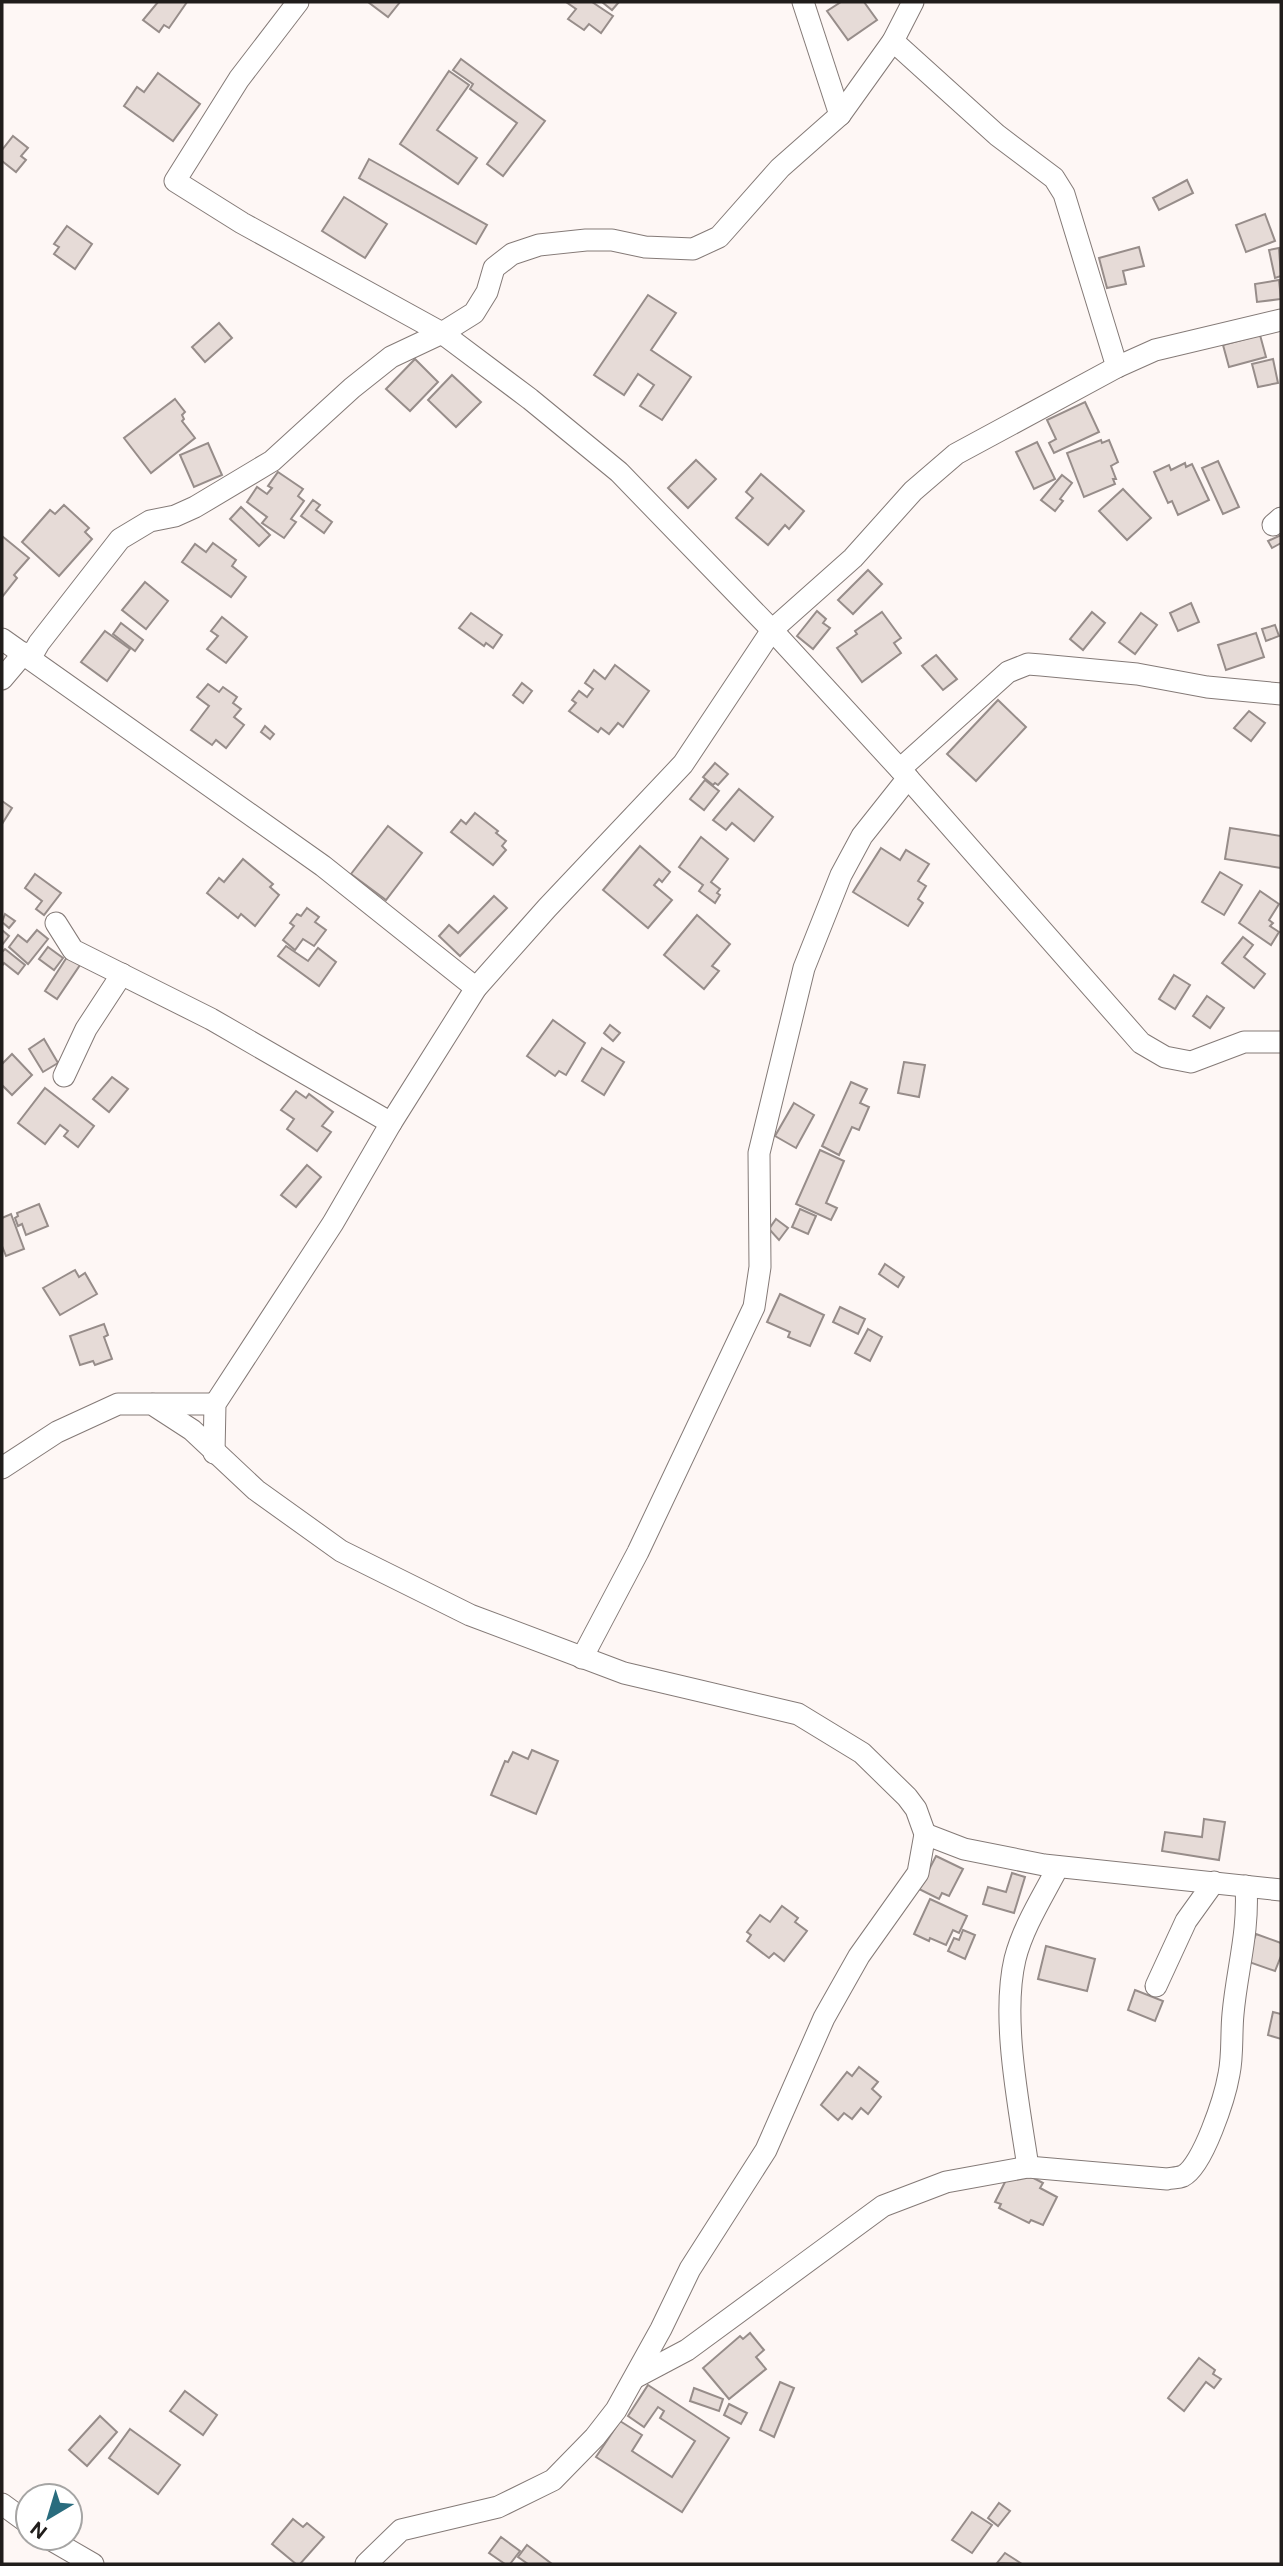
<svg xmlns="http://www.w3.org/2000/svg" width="1283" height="2566" font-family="'Public Sans',sans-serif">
  <rect width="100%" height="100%" fill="#fef7f5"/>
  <!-- building -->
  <g fill="#e6dbd7" stroke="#978d8a" stroke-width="2">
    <polygon points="158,2 187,2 169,28 164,25 159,32 143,20"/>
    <polygon points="368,2 400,2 388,17"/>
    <polygon points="566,2 592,2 613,16 601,33 589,24 584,30 568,19 576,9"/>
    <polygon points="602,2 619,2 612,10"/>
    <polygon points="841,2 864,2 877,20 848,40 827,11"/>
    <polygon points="461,59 545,121 503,176 487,164 517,123 470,89 473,84 453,70"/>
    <polygon points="449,71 469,85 437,130 477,158 458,184 400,144"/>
    <polygon points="158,73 200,104 173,141 124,106 137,87 144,92"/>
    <polygon points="13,136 28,148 21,156 26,160 16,172 2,161 2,150"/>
    <polygon points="369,159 487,225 476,244 359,178"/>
    <polygon points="1187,180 1193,193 1159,210 1153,198"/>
    <polygon points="344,197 387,224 365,258 322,231"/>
    <polygon points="1265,214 1275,241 1246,252 1236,225"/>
    <polygon points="67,226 92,244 75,269 54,254 59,247 54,244"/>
    <polygon points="1139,247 1144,266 1123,271 1126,284 1107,288 1099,258"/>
    <polygon points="1279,248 1281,276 1275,278 1269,250"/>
    <polygon points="1279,280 1281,299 1257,302 1255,284"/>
    <polygon points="648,295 676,313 651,350 691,377 662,420 640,406 654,385 638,374 624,395 594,375"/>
    <polygon points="219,323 232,338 205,362 192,347"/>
    <polygon points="1260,335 1266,357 1229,367 1223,345"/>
    <polygon points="415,359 438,382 410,411 386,389"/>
    <polygon points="1273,359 1278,383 1258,387 1252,364"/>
    <polygon points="452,375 481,402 456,427 428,400"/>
    <polygon points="175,399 185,412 182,415 184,419 182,421 195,438 151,473 124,438"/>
    <polygon points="1085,402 1099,432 1054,453 1049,443 1056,439 1047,420"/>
    <polygon points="1101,440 1102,443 1109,440 1118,462 1111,466 1116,479 1113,479 1115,484 1084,497 1067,453"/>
    <polygon points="1037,442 1055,479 1034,489 1016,452"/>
    <polygon points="208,443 222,475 194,487 180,455"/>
    <polygon points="696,460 716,479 688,508 668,488"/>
    <polygon points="1218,461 1239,507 1223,514 1202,468"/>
    <polygon points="1185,463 1186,467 1192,464 1209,500 1178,515 1172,501 1168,503 1154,472 1169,465 1171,470"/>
    <polygon points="278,472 303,489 298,496 304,501 291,519 296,522 284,538 262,523 267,517 247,502 257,487 267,494 272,488 268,486"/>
    <polygon points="761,474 804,511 789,529 785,525 768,545 736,518 753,498 746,492"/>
    <polygon points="1062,475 1072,483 1060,499 1063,501 1055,511 1041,500"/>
    <polygon points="1123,489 1151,518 1127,540 1099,511"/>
    <polygon points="313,500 320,505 316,510 332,522 324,533 301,516"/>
    <polygon points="64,505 89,528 85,532 92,539 59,576 22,542 50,510 55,514"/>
    <polygon points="241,507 270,535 259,546 230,519"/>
    <polygon points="1281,535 1281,543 1272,548 1268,541"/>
    <polygon points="2,536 29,558 14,575 17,578 2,597"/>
    <polygon points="213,543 236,560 232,566 246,577 231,597 182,562 195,544 206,552"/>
    <polygon points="868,570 882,584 853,614 838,600"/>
    <polygon points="145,582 168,601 146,629 122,610"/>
    <polygon points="1191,603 1199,622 1178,631 1170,613"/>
    <polygon points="817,611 826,619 823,623 830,628 813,649 797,636"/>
    <polygon points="882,612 901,638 894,643 901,653 862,682 837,648 857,634 855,631"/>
    <polygon points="1092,612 1105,623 1083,650 1070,639"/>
    <polygon points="471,613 502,635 493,648 486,643 484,646 459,628"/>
    <polygon points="1141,613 1157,625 1135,654 1119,642"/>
    <polygon points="222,617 247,637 226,663 207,649 218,636 211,631"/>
    <polygon points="121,623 143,640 135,651 113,634"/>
    <polygon points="1275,625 1279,636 1266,641 1262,629"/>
    <polygon points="105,631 130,649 107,681 81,662"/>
    <polygon points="1256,633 1264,657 1226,670 1218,645"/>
    <polygon points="936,655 957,679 943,690 922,666"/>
    <polygon points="615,665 649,691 623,727 618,723 609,734 601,728 598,732 569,711 576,703 572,700 579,691 587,697 593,689 585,683 594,670 605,679"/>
    <polygon points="522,683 532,691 523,703 513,695"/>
    <polygon points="208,684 219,692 223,687 237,697 233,703 241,709 234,717 244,725 226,748 216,740 212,745 191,730 209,706 197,697"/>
    <polygon points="998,700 1026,727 976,781 947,754"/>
    <polygon points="1249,711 1265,723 1251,741 1234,728"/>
    <polygon points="265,726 274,734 270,739 261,732"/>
    <polygon points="715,763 728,774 718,785 715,783 713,785 703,777"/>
    <polygon points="705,780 719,791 704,810 690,799"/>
    <polygon points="739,789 773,817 754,841 732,823 726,830 713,820"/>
    <polygon points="2,801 12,808 2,824"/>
    <polygon points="475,813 498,831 496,833 506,841 502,846 506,850 493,865 451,832 461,820 466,824"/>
    <polygon points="388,826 422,853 386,900 351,874"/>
    <polygon points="1230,828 1281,836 1281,868 1225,859"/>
    <polygon points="701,837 728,859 711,882 720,889 717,893 720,895 715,903 699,891 703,885 679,867"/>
    <polygon points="640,846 670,872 662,882 659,879 654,885 672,900 648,928 603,890"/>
    <polygon points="881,848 900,860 906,850 929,864 918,881 926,886 918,899 923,903 908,926 853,892"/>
    <polygon points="243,859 273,884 270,887 279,895 255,926 241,914 238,918 207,893 219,878 224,882"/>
    <polygon points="1220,872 1242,885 1224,915 1202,902"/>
    <polygon points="35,874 61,893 44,915 36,909 42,901 25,888"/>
    <polygon points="1260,891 1279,904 1269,920 1273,923 1270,926 1279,932 1271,945 1239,923"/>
    <polygon points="494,896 507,908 460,956 439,936 449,925 458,933"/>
    <polygon points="307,908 319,917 315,922 326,930 314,946 303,939 295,950 283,940 294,926 290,923 297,914 301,916"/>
    <polygon points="5,914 15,921 9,928 2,922"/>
    <polygon points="697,915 730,944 712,966 719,971 704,989 664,955"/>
    <polygon points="2,930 9,936 2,945"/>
    <polygon points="37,930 48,939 28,964 9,947 18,935 27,942"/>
    <polygon points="1243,937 1253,945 1244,957 1265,974 1254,988 1222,963"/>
    <polygon points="286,946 308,961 318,948 336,962 319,986 278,956"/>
    <polygon points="48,947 63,958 54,970 39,959"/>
    <polygon points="5,949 25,965 18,974 4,963 2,966 2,952"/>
    <polygon points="67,957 80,965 57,999 45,991"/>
    <polygon points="1174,975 1190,985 1175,1009 1159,999"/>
    <polygon points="1207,996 1224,1008 1210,1028 1193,1016"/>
    <polygon points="553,1020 585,1043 566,1075 559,1071 555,1076 527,1056"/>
    <polygon points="610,1025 620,1033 613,1041 604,1033"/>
    <polygon points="44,1039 58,1063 43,1072 29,1049"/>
    <polygon points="602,1048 624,1062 604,1095 582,1081"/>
    <polygon points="12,1054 32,1075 12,1095 2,1085 2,1064"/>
    <polygon points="904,1062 925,1065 919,1097 898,1093"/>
    <polygon points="112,1077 128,1089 109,1112 93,1099"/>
    <polygon points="851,1082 867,1089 860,1103 869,1107 859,1130 852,1127 839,1155 822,1146"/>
    <polygon points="45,1088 94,1126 78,1147 64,1136 68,1131 60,1125 45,1144 18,1123"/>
    <polygon points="296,1091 306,1098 309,1094 333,1112 322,1126 331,1132 317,1151 287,1129 294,1119 281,1110"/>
    <polygon points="794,1103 814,1115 796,1148 775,1136"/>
    <polygon points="820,1150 844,1161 826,1203 837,1208 831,1220 796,1204"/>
    <polygon points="307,1165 321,1177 296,1207 281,1195"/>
    <polygon points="39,1204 48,1226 26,1235 22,1224 18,1226 15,1218 18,1216 17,1213"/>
    <polygon points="800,1209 816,1216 808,1234 792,1227"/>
    <polygon points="11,1214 24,1249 6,1256 2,1246 2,1218"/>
    <polygon points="776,1219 788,1228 779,1240 769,1229"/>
    <polygon points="885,1264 904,1277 898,1287 879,1274"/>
    <polygon points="75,1270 79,1277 85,1273 97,1294 60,1315 43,1288"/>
    <polygon points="780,1294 824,1315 810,1346 788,1337 790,1332 767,1322"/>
    <polygon points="840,1307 865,1319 858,1334 833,1322"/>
    <polygon points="104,1324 108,1335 104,1337 112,1359 95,1365 93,1361 80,1365 70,1336"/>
    <polygon points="868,1329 882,1337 870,1361 855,1353"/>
    <polygon points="532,1750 558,1761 536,1814 491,1795 505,1761 508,1762 513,1752 528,1759"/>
    <polygon points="1204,1819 1225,1822 1219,1860 1162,1851 1165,1832 1202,1837"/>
    <polygon points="936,1856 963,1869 949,1896 942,1893 939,1899 919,1889"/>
    <polygon points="1012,1873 1025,1877 1014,1913 983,1904 988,1887 1006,1892"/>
    <polygon points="930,1899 967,1916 959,1933 953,1930 946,1945 930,1938 929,1941 914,1934"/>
    <polygon points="782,1906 798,1918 795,1922 807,1931 784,1961 774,1953 769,1958 747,1941 751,1935 747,1932 760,1915 770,1922"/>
    <polygon points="963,1930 975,1935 965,1959 948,1951 954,1938 959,1940"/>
    <polygon points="1256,1934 1281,1943 1281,1956 1275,1971 1246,1961"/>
    <polygon points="1046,1946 1095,1959 1087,1991 1038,1979"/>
    <polygon points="1135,1990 1163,2001 1155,2021 1128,2010"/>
    <polygon points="1273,2012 1281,2014 1281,2039 1268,2035"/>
    <polygon points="859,2067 878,2082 872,2089 881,2097 868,2114 861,2108 852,2119 844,2113 838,2120 821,2105 847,2072 852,2076"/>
    <polygon points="1010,2172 1024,2173 1043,2183 1040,2188 1057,2197 1043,2225 1031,2220 1029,2223 999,2208 1001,2204 995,2202"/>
    <polygon points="750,2333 764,2350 756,2357 766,2369 729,2399 703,2368 740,2336 743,2339"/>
    <polygon points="1199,2358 1215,2370 1213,2374 1221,2379 1214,2388 1206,2382 1184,2411 1168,2398"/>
    <polygon points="780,2382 794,2388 774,2437 760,2430"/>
    <polygon points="648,2385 729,2438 682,2512 596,2457 620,2421 642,2435 632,2451 672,2477 695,2441 660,2418 664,2411 658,2407 644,2427 628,2416"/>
    <polygon points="694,2388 723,2399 719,2411 690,2401"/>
    <polygon points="185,2391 217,2415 203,2435 170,2411"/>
    <polygon points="729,2404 747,2413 741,2424 724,2415"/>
    <polygon points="100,2416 117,2432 87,2466 69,2450"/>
    <polygon points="130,2429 180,2465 158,2494 109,2458"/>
    <polygon points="999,2503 1010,2511 998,2526 988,2518"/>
    <polygon points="972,2512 992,2525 972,2553 952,2540"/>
    <polygon points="293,2519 303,2527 307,2523 324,2537 300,2564 296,2564 272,2544"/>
    <polygon points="501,2537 520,2551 510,2564 505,2564 489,2553"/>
    <polygon points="527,2545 552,2564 528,2564 518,2557"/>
    <polygon points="1005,2553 1022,2564 997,2563"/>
  </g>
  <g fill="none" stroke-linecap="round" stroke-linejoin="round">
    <!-- street casing -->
    <g stroke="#847a77" stroke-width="23">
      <g id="street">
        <polyline points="298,2 239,79 175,181 242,223 442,333 530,399 619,472 772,630 908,778 1141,1043 1165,1057 1191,1062 1244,1042 1281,1042"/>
        <polyline points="803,2 840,115"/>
        <polyline points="893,41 997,135 1054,178 1064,194 1117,367"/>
        <polyline points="1273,525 1281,518"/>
        <polyline points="2,639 323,866 476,988"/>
        <polyline points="31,657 39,643 120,539 150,521 175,516 195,507 272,461 352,388 391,357 442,333 474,313 487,292 494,268 512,254 539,245 586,240 612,240 645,247 693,249 719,237 780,168 840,115 893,41 913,2"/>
        <polyline points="2,679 24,653"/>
        <polyline points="900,769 1008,672 1028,664 1041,665 1137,674 1207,687 1281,694"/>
        <polyline points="56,923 73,950 211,1019 391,1123"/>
        <polyline points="64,1076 86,1029 122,974"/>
        <polyline points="154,1404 215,1404"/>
        <polyline points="214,1453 215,1404 333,1223 391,1123 476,988 547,908 683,764 772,630 853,558 913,491 956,454 1117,367 1155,350 1281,320"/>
        <polyline points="2,1468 57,1432 118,1404 152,1404 192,1430 256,1490 341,1551 470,1615 624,1673 798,1714 862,1753 907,1797 916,1809 925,1834 918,1873 859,1956 824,2018 766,2150 690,2269 661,2329 616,2410 595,2437 553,2480 498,2507 401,2530 366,2564"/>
        <polyline points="582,1658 638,1552 754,1307 760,1267 759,1153 804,968 841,875 862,836 908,778"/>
        <polyline points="925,1834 964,1849 1044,1865 1281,1890"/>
        <polyline points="1156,1986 1186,1921 1214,1882"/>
        <path d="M1028 2167C1019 2106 1001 2018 1015 1959 1023 1927 1043 1896 1058 1867"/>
        <path d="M636 2377 687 2350 883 2206 946 2182 1028 2167 1167 2179C1172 2178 1178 2178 1183 2176 1203 2166 1225 2097 1229 2074 1233 2055 1231 2034 1233 2014 1237 1969 1249 1933 1246 1886"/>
        <polyline points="2,2504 28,2523"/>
        <polyline points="48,2538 93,2564"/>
      </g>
    </g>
    <!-- street -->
    <use href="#street" stroke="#fff" stroke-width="21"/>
  </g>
  <!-- border -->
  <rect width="1283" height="2566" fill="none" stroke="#201d1b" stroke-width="7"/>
  <!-- north arrow -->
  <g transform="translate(49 2517) rotate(218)"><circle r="33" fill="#ffffff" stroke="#a6a5a4" stroke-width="2"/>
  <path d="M0-5L12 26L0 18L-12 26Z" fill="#296c7e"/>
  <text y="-10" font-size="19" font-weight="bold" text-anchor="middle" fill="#201d1b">N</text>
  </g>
</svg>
